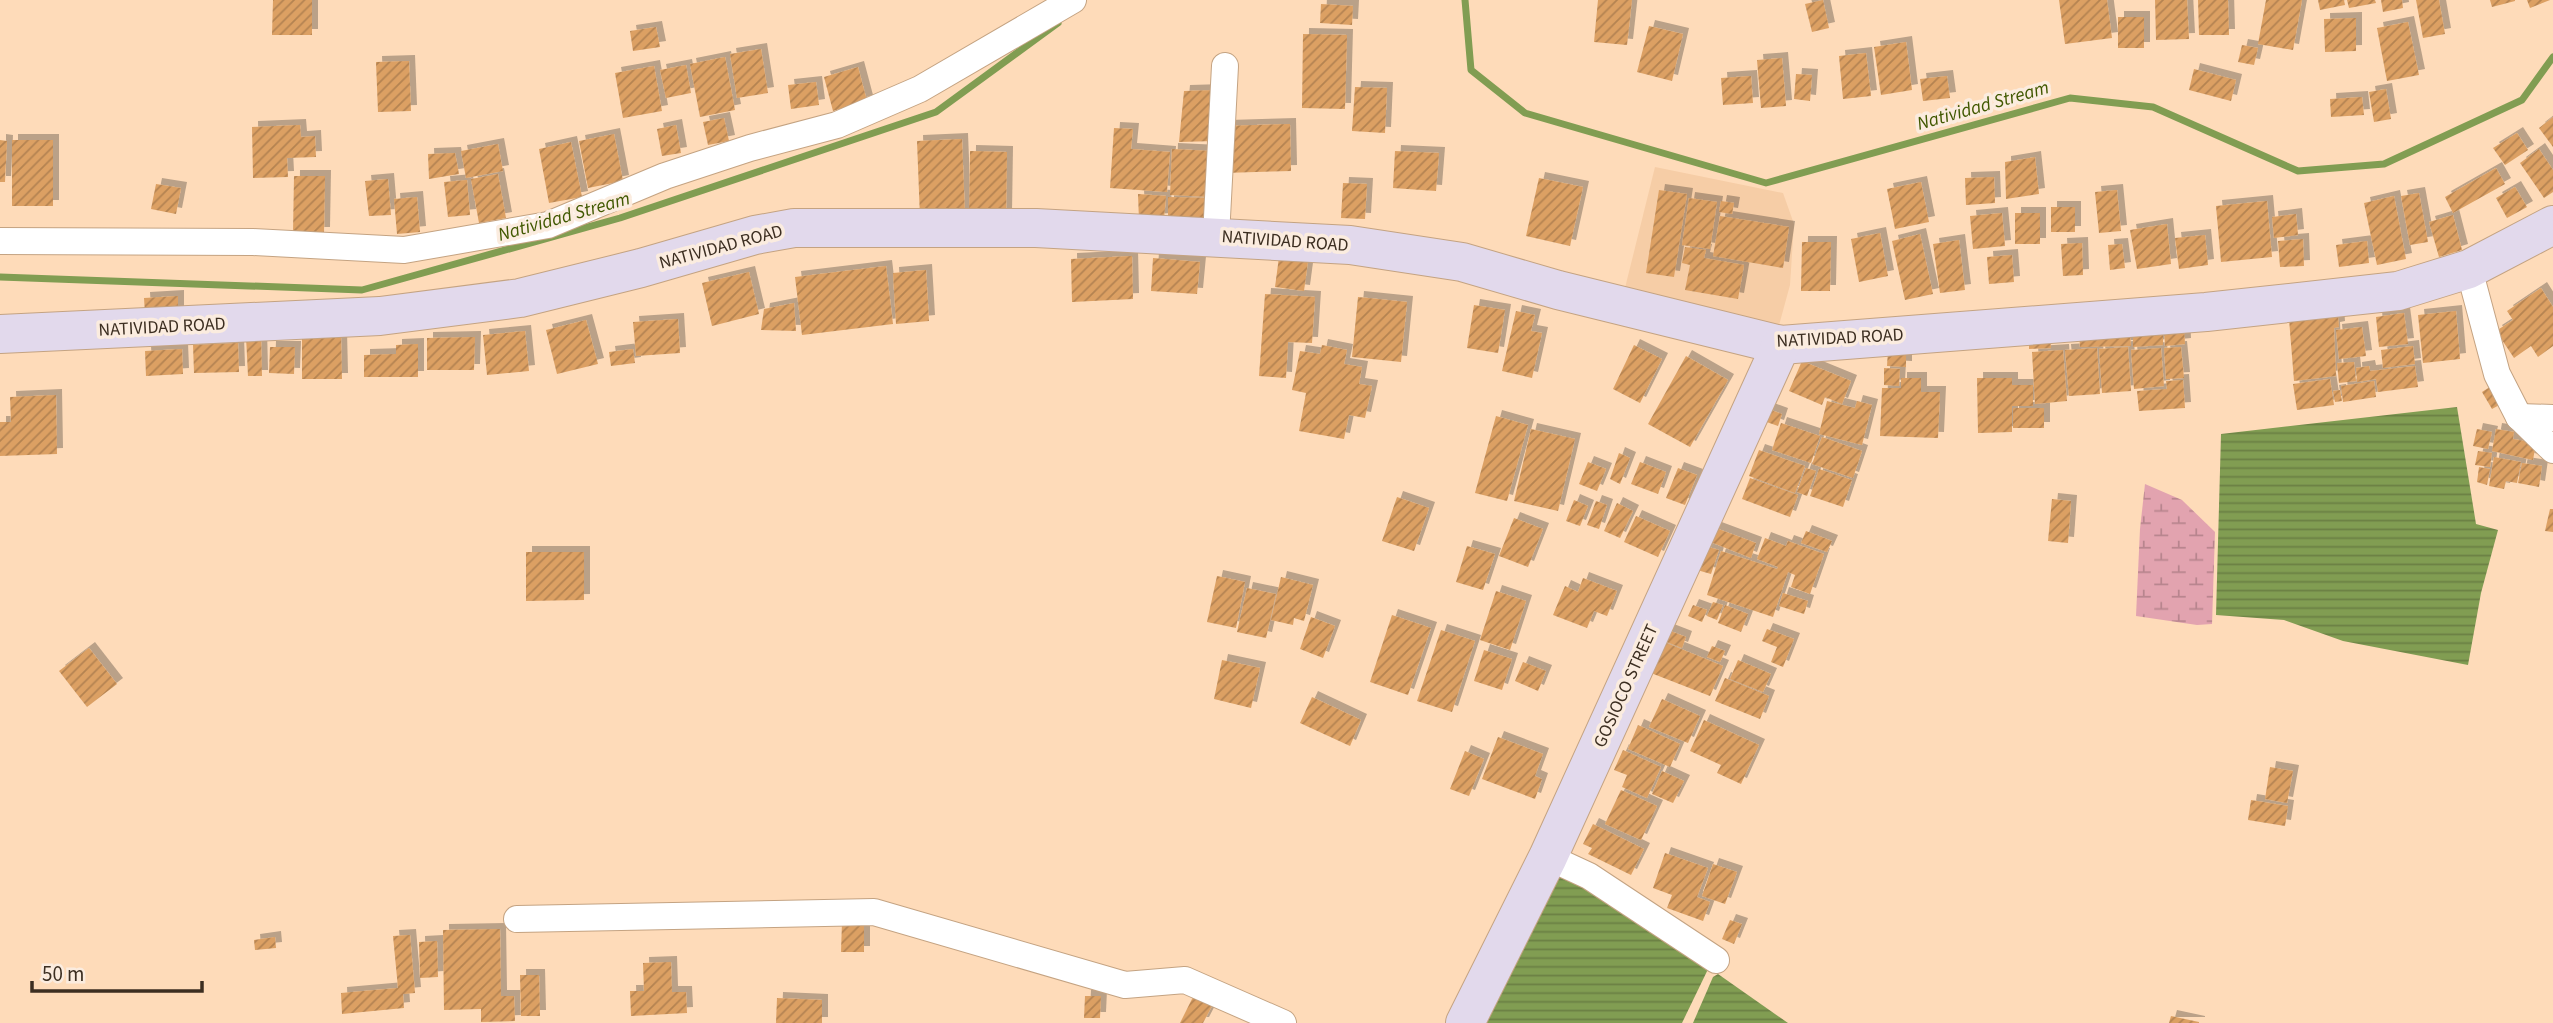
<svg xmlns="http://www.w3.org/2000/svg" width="2553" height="1023" font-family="'Source Sans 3',sans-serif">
  <defs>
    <pattern id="wetland-marsh" width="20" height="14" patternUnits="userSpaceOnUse" patternTransform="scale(1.75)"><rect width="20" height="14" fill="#e2a3af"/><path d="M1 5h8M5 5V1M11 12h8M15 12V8" fill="none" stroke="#b8858e"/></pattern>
    <pattern id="water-rules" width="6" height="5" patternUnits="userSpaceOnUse" patternTransform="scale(1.75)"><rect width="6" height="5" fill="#819d52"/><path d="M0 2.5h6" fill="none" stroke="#6b8044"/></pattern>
    <pattern id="building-hatch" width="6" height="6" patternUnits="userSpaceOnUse" patternTransform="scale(1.75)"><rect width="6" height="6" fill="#dca063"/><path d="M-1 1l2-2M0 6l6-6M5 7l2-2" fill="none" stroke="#b48351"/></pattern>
    <filter id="shadow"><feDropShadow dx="6" dy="-6" stdDeviation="0" flood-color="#0004"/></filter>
  </defs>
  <rect width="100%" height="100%" fill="#fedbb9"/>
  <!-- built -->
  <polygon fill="#f6cda6" points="1655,167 1783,193 1794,224 1790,285 1778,329 1623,296"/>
  <!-- wetland -->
  <polygon fill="url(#wetland-marsh)" points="2145,484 2182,500 2215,532 2212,624 2197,625 2136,616 2140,529"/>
  <!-- water -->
  <g fill="url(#water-rules)">
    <polygon points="2457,407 2476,524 2498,530 2481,593 2468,665 2343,641 2284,620 2216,615 2221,434"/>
    <polygon points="1555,866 1711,963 1682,1023 1470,1023"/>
    <polygon points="1718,974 1788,1023 1693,1023 1713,977"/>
  </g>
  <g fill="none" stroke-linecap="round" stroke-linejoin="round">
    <!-- stream -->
    <g stroke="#819d52" stroke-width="7">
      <polyline points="1465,0 1471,70 1525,113 1766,183 2070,98 2153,107 2298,171 2384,164 2522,100 2553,57"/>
      <polyline points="0,277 362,290 620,218 936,112 1058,23"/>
    </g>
  </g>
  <!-- building -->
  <g fill="url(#building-hatch)" filter="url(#shadow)">
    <polygon points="273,0 312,0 312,35 272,35"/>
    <polygon points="1598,0 1632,0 1627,45 1594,42"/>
    <polygon points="1823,0 1829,28 1812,32 1805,4"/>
    <polygon points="2059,0 2107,0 2112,38 2065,44"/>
    <polygon points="2155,0 2187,0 2189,39 2156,40"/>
    <polygon points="2198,0 2228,0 2229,35 2199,35"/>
    <polygon points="2266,0 2302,0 2293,50 2258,44"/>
    <polygon points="2318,0 2344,0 2345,5 2320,10"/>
    <polygon points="2347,0 2375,0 2376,3 2349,8"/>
    <polygon points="2381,0 2402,0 2403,8 2383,12"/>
    <polygon points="2416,0 2439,0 2445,34 2423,38"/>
    <polygon points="2490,0 2515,0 2515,1 2492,7"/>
    <polygon points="2527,0 2550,0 2530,8"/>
    <polygon points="1321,4 1353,6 1352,25 1320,23"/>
    <rect x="2118" y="17" width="26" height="31"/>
    <polygon points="2356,18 2356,51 2325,52 2324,19"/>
    <polygon points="2408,22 2419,75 2387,81 2377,28"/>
    <polygon points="1649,26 1683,34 1672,81 1637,72"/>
    <polygon points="656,27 660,47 633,51 630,31"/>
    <polygon points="1303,34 1347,35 1345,109 1302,108"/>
    <polygon points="1906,42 1912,90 1881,95 1874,47"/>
    <polygon points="2242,45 2258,48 2254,65 2238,62"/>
    <polygon points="761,49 768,93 737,98 730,54"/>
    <polygon points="1866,53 1871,96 1843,99 1839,56"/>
    <polygon points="725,57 735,110 700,117 690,64"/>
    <polygon points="1782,58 1786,106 1761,108 1757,60"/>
    <polygon points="409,61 411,111 378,112 376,62"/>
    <polygon points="686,65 691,93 666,98 660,70"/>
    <polygon points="654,66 662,111 623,118 615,73"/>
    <polygon points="858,67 867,101 833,111 824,77"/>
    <polygon points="2194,69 2236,80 2231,101 2189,90"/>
    <polygon points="1796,74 1812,75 1810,101 1794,99"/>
    <polygon points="1751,76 1753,103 1723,105 1721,78"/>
    <polygon points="1947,76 1950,98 1923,101 1920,79"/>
    <polygon points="816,82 819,105 791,109 788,85"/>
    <polygon points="1355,87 1387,88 1385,133 1352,131"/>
    <polygon points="2386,89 2391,119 2374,122 2369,92"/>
    <polygon points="1218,90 1216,141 1179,142 1184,91"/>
    <polygon points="2362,97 2364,115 2331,117 2330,99"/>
    <polygon points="2553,117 2553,147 2539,128"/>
    <polygon points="724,118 729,141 708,145 703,122"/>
    <polygon points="1290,124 1291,171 1224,173 1223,126"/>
    <polygon points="300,125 301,137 315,136 316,157 287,158 288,177 253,178 252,127"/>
    <polygon points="676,125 681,153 662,156 657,129"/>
    <polygon points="1114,128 1133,129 1131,149 1170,152 1167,192 1110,188"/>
    <polygon points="2517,133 2528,150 2505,165 2493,148"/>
    <polygon points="614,134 623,181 588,188 579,141"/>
    <polygon points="962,139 965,216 920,218 917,141"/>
    <polygon points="0,140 7,141 5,182 0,182"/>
    <rect x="12" y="140" width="41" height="66"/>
    <polygon points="571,142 582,197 549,203 539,149"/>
    <polygon points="498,144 503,171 466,178 461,151"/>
    <polygon points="1172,149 1214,151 1212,197 1170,195"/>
    <polygon points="2539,149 2553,170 2553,192 2544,198 2520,163"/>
    <polygon points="970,151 1007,152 1006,218 969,217"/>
    <polygon points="1395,151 1439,153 1436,191 1393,188"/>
    <polygon points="455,153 459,174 429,179 428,154"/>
    <polygon points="2035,157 2039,194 2006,199 2005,162"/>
    <polygon points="2496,168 2505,184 2453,213 2445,197"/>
    <polygon points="498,174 506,218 479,223 471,179"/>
    <polygon points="294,176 325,176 324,233 293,233"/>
    <polygon points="1994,177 1995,203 1966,205 1965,178"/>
    <polygon points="1539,178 1583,187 1570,246 1526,236"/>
    <polygon points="388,179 391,215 369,216 365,181"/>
    <polygon points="467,180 470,215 448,217 444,182"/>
    <polygon points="1921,182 1929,222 1895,229 1887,189"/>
    <polygon points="1343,183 1367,184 1365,219 1341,218"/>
    <polygon points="156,184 181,188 176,214 151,209"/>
    <polygon points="2515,187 2527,207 2507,218 2496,198"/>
    <polygon points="1659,190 1687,194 1674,277 1646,273"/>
    <polygon points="2117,190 2121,231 2099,233 2095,192"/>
    <polygon points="2419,193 2428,242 2410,245 2401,196"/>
    <polygon points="1138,194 1166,196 1164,219 1139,221"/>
    <polygon points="2394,196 2406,259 2377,265 2364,203"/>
    <polygon points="417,197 420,232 397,234 394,199"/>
    <polygon points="1168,197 1215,198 1214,224 1168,223"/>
    <polygon points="1689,198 1717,202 1710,249 1682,245"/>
    <polygon points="1721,201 1734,203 1732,214 1719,212"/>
    <polygon points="2267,201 2272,257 2221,262 2216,206"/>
    <rect x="2051" y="207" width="24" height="25"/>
    <polygon points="2002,213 2005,246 1973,249 1970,216"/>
    <rect x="2015" y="213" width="25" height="31"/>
    <polygon points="2296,214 2298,235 2274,238 2272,217"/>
    <polygon points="2453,215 2462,250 2439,257 2429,222"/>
    <polygon points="1720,216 1789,227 1783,268 1713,256"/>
    <polygon points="2167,224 2171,264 2137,269 2130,230"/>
    <polygon points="1880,233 1888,276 1859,282 1851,239"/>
    <polygon points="1920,234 1933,294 1905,300 1892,241"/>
    <polygon points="2205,235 2208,265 2179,269 2175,238"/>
    <polygon points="2303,239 2304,266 2280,267 2278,241"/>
    <polygon points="1959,240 1965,290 1940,293 1933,244"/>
    <polygon points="2367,241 2369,263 2339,267 2336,245"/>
    <polygon points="1802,242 1831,242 1830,291 1801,291"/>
    <polygon points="2082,243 2083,275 2063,276 2061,244"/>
    <polygon points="2122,244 2125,268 2110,270 2108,245"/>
    <polygon points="1685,247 1706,250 1704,258 1744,265 1738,299 1685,290 1690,265 1682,263"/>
    <polygon points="2012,255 2014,282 1989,284 1987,257"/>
    <polygon points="1132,256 1133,299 1072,302 1071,259"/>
    <polygon points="1279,257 1308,261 1304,291 1275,287"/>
    <polygon points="1153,258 1200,262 1197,294 1151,291"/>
    <polygon points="886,266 893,324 802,335 795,277"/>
    <polygon points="926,270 929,321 896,324 893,273"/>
    <polygon points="749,272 759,314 712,326 702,283"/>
    <polygon points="2541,288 2553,307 2553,346 2538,357 2531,346 2514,358 2496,331 2513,320 2507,311"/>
    <polygon points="1265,294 1315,297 1312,343 1288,342 1286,378 1259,376"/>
    <polygon points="178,296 178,312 145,314 144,298"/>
    <polygon points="1358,297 1407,302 1401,362 1352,357"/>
    <polygon points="794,303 796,331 761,330 764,309"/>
    <polygon points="1474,305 1505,310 1498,353 1467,348"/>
    <polygon points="1516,311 1535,315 1531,331 1542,333 1532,378 1502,371"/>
    <polygon points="2456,311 2460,359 2423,363 2418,315"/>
    <polygon points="2404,313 2408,344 2379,347 2376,317"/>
    <polygon points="2338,314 2339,327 2334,328 2336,376 2294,381 2289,319"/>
    <polygon points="678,319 680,353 636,356 633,322"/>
    <polygon points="586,320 598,364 557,374 546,330"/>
    <polygon points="2184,325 2185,344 2165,346 2164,326"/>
    <polygon points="2163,326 2163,345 2133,347 2133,328"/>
    <polygon points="2362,327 2366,356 2339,359 2336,330"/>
    <polygon points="525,331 529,371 487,375 483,335"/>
    <polygon points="2130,333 2131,346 2080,347 2079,334"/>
    <polygon points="261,335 262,376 248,376 246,336"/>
    <polygon points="2050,336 2051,348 2029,349 2029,337"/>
    <polygon points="341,337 342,379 302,379 302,338"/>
    <polygon points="475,337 474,370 427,370 427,338"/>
    <polygon points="238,343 239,372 194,373 193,345"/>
    <polygon points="418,344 418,377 364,377 364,355 396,354 396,345"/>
    <polygon points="1322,345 1347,350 1344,364 1362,367 1359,384 1372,386 1365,418 1349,415 1344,439 1299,431 1306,393 1292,390 1300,351 1320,354"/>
    <polygon points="1634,345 1662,359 1640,403 1613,389"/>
    <polygon points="2413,346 2415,364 2383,368 2381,350"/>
    <polygon points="270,347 295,347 294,374 269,373"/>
    <polygon points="2128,347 2131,391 2102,393 2099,349"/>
    <polygon points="2181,347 2184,378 2166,379 2164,348"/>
    <polygon points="2097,348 2100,394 2069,396 2065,350"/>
    <polygon points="2161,348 2164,386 2134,389 2131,350"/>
    <polygon points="182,349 183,374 146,376 145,351"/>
    <polygon points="633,349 635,363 611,366 609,352"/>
    <polygon points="1888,350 1906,350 1906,367 1887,366"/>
    <polygon points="2063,350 2067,401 2035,404 2032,352"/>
    <polygon points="1686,356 1728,380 1690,447 1648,424"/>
    <polygon points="1802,361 1851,381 1842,404 1825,397 1822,405 1789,391"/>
    <polygon points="2354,362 2356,381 2339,383 2337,363"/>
    <polygon points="2369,366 2370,371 2415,366 2418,387 2378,392 2376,379 2357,382 2356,368"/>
    <polygon points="1884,368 1900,369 1899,386 1884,385"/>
    <polygon points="1901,378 1921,378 1921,392 1940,392 1938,438 1880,436 1882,388 1901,388"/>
    <polygon points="1977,378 2012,378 2012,385 2033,385 2033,406 2012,406 2012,432 1978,433"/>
    <polygon points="2330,379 2334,405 2297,410 2293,384"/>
    <polygon points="2183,380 2185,408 2139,411 2137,391 2167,389 2166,381"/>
    <polygon points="2374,381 2376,397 2343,402 2341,386"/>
    <polygon points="2493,385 2503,403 2492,409 2482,392"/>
    <polygon points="2340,390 2342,401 2335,402 2333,391"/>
    <polygon points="56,395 57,454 0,456 0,422 11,422 10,397"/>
    <polygon points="1827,401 1855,408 1857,401 1872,405 1862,445 1819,434"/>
    <polygon points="1765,408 1782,414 1778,426 1761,420"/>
    <rect x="2013" y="408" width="31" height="20"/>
    <polygon points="1496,416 1528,425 1507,501 1475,493"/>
    <polygon points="1781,423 1820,436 1811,463 1772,450"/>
    <polygon points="1531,429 1575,439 1558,511 1514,501"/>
    <polygon points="2477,429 2492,432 2488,449 2473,446"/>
    <polygon points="2496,429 2514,432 2513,439 2536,443 2533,460 2492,451"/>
    <polygon points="1822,437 1862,451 1853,478 1812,464"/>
    <polygon points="1759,450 1805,466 1795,493 1749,476"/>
    <polygon points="2478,451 2492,453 2490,467 2475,465"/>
    <polygon points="1619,453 1630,458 1620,484 1610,479"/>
    <polygon points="2494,457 2521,462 2517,483 2506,481 2504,489 2489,486"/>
    <polygon points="1588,462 1606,469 1597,491 1579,484"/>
    <polygon points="1640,462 1666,472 1658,494 1631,484"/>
    <polygon points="2522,463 2542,466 2539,487 2518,483"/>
    <polygon points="2479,467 2490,469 2487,485 2477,482"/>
    <polygon points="1678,468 1697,475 1685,505 1666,498"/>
    <polygon points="1806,468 1816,471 1807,496 1797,492"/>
    <polygon points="1819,469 1852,480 1843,507 1810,496"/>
    <polygon points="1750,478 1798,495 1790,517 1742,499"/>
    <polygon points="1397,497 1429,508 1414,551 1382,541"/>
    <polygon points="2052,499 2071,501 2068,543 2048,541"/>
    <polygon points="1574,500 1588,506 1580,526 1566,521"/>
    <polygon points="1596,501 1607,505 1599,529 1587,525"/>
    <polygon points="1617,503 1633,511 1620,538 1604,531"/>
    <polygon points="2550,509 2553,509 2553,532 2545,531"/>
    <polygon points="1636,516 1670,531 1658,557 1624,542"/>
    <polygon points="1514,518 1543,529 1528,567 1499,556"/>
    <polygon points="1713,527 1756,543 1751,558 1708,541"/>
    <polygon points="1806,531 1832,541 1827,552 1801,543"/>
    <polygon points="1765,538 1786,546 1788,541 1824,554 1810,594 1791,587 1795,575 1788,572 1773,617 1707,595 1721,551 1777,569 1778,567 1757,559"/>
    <polygon points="1467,546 1495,554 1483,590 1456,582"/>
    <polygon points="1705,546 1719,550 1711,574 1697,570"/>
    <polygon points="526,552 584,552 584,600 526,601"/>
    <polygon points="1217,576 1245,582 1236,628 1207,622"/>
    <polygon points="1281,577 1313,585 1304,621 1294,618 1293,625 1271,620"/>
    <polygon points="1583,578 1617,591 1607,616 1594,611 1587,628 1553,615 1565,586 1578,592"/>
    <polygon points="1247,588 1276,594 1266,638 1237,632"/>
    <polygon points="1496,591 1526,601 1510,650 1480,640"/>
    <polygon points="1783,593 1808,601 1804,614 1779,606"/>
    <polygon points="1713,602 1723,605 1717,620 1707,616"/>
    <polygon points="1693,605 1707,610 1702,622 1688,616"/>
    <polygon points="1725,605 1748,614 1741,632 1718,623"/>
    <polygon points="1392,615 1431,628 1408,695 1370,682"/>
    <polygon points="1311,617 1335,626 1323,658 1300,649"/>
    <polygon points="1767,629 1794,639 1783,667 1771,662 1777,647 1762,641"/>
    <polygon points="1441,630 1475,641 1452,712 1417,701"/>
    <polygon points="1668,630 1686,637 1682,648 1664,641"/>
    <polygon points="1664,642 1723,666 1710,696 1651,673"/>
    <polygon points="1712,646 1725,651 1720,662 1707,657"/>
    <polygon points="89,648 117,684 87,707 59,671"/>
    <polygon points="1484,650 1512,659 1502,690 1474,681"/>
    <polygon points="1222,660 1260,668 1251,708 1214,699"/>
    <polygon points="1738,660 1771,674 1763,692 1730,679"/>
    <polygon points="1523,662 1546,671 1538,691 1515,681"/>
    <polygon points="1725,678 1769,696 1760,719 1715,701"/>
    <polygon points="1312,697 1361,720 1350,746 1300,723"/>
    <polygon points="1662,699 1700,716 1688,743 1649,727"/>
    <polygon points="1704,720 1759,745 1741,784 1717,773 1721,765 1690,751"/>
    <polygon points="1638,725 1680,744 1670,767 1628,749"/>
    <polygon points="1498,737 1543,754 1535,776 1542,779 1535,799 1482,779"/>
    <polygon points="1623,750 1661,767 1647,798 1622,787 1627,775 1614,770"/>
    <polygon points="1465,751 1484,759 1469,796 1450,789"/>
    <polygon points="2270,767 2293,771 2287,803 2265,799"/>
    <polygon points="1662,771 1684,781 1673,803 1652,794"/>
    <polygon points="1621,790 1657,806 1641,840 1605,824"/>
    <polygon points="2251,800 2288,806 2285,826 2248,820"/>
    <polygon points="1593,824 1644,849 1631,875 1588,854 1592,848 1583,844"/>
    <polygon points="1665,853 1708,868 1697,897 1710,902 1703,921 1667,908 1672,895 1653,888"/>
    <polygon points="1713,864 1737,872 1725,904 1702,896"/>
    <polygon points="1730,920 1742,924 1734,944 1722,939"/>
    <polygon points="842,922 864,922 864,952 841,952"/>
    <polygon points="500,929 501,996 514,996 515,1021 481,1022 481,1009 444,1010 443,930"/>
    <polygon points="410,935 415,993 403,994 404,1008 342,1014 341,993 398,988 393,936"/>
    <polygon points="275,937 276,948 255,950 254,940"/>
    <polygon points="437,941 438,977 420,978 419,942"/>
    <polygon points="671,962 672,992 686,992 687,1013 631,1016 630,991 644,991 643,963"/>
    <polygon points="520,975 539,975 540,1016 521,1016"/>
    <polygon points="1197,989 1216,998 1203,1023 1180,1023"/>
    <polygon points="1085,996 1101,996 1100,1018 1084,1018"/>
    <polygon points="777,998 822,1000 822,1023 776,1023"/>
    <polygon points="2171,1016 2199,1022 2199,1023 2169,1023"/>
  </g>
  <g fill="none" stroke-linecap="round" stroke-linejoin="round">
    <!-- street casing -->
    <g stroke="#c4a382" stroke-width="28">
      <g id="street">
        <polyline points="1216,236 1225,66"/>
        <polyline points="0,241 253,242 404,250 548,225 665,176 750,148 837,125 920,89 1073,0"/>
        <polyline points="2469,269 2497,374 2519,417 2553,450"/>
        <polyline points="2519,417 2553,418"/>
        <polyline points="1548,857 1589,876 1716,960"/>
        <polyline points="517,919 874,912 1125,985 1185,980 1283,1023"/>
      </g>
    </g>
    <!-- secondary casing -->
    <g stroke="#c4a382" stroke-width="40">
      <g id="secondary">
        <polyline points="0,334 380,316 520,298 641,268 755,235 794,228 1036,228 1350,245 1462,262 1558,290 1781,345 2206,312 2398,291 2469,269 2553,225"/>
        <polyline points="1465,1023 1548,857 1781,345"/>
      </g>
    </g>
    <!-- street -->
    <use href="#street" stroke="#fff" stroke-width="26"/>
    <!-- secondary -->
    <use href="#secondary" stroke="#e2d9ec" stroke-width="38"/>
  </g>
  <g text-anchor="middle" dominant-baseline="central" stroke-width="7" stroke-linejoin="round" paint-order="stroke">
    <!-- street labels -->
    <g font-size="18" fill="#3c2e21" stroke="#fbecdf">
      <text transform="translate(1285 241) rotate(4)">NATIVIDAD ROAD</text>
      <text transform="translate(721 247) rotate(-15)">NATIVIDAD ROAD</text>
      <text transform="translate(162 327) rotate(-3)">NATIVIDAD ROAD</text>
      <text transform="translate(1840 338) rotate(-3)">NATIVIDAD ROAD</text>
      <text transform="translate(1626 686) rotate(-66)">GOSIOCO STREET</text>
    </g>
    <!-- water labels -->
    <g font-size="19" font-style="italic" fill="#405800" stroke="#fbecdf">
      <text transform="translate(1983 106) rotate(-16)">Natividad Stream</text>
      <text transform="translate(564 217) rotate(-16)">Natividad Stream</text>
    </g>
  </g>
  <!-- scale -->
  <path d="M32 981v10h170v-10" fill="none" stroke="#3c2e21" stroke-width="3.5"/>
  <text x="42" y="981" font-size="21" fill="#3c2e21" stroke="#fbecdf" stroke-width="5" paint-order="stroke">50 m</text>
</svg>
